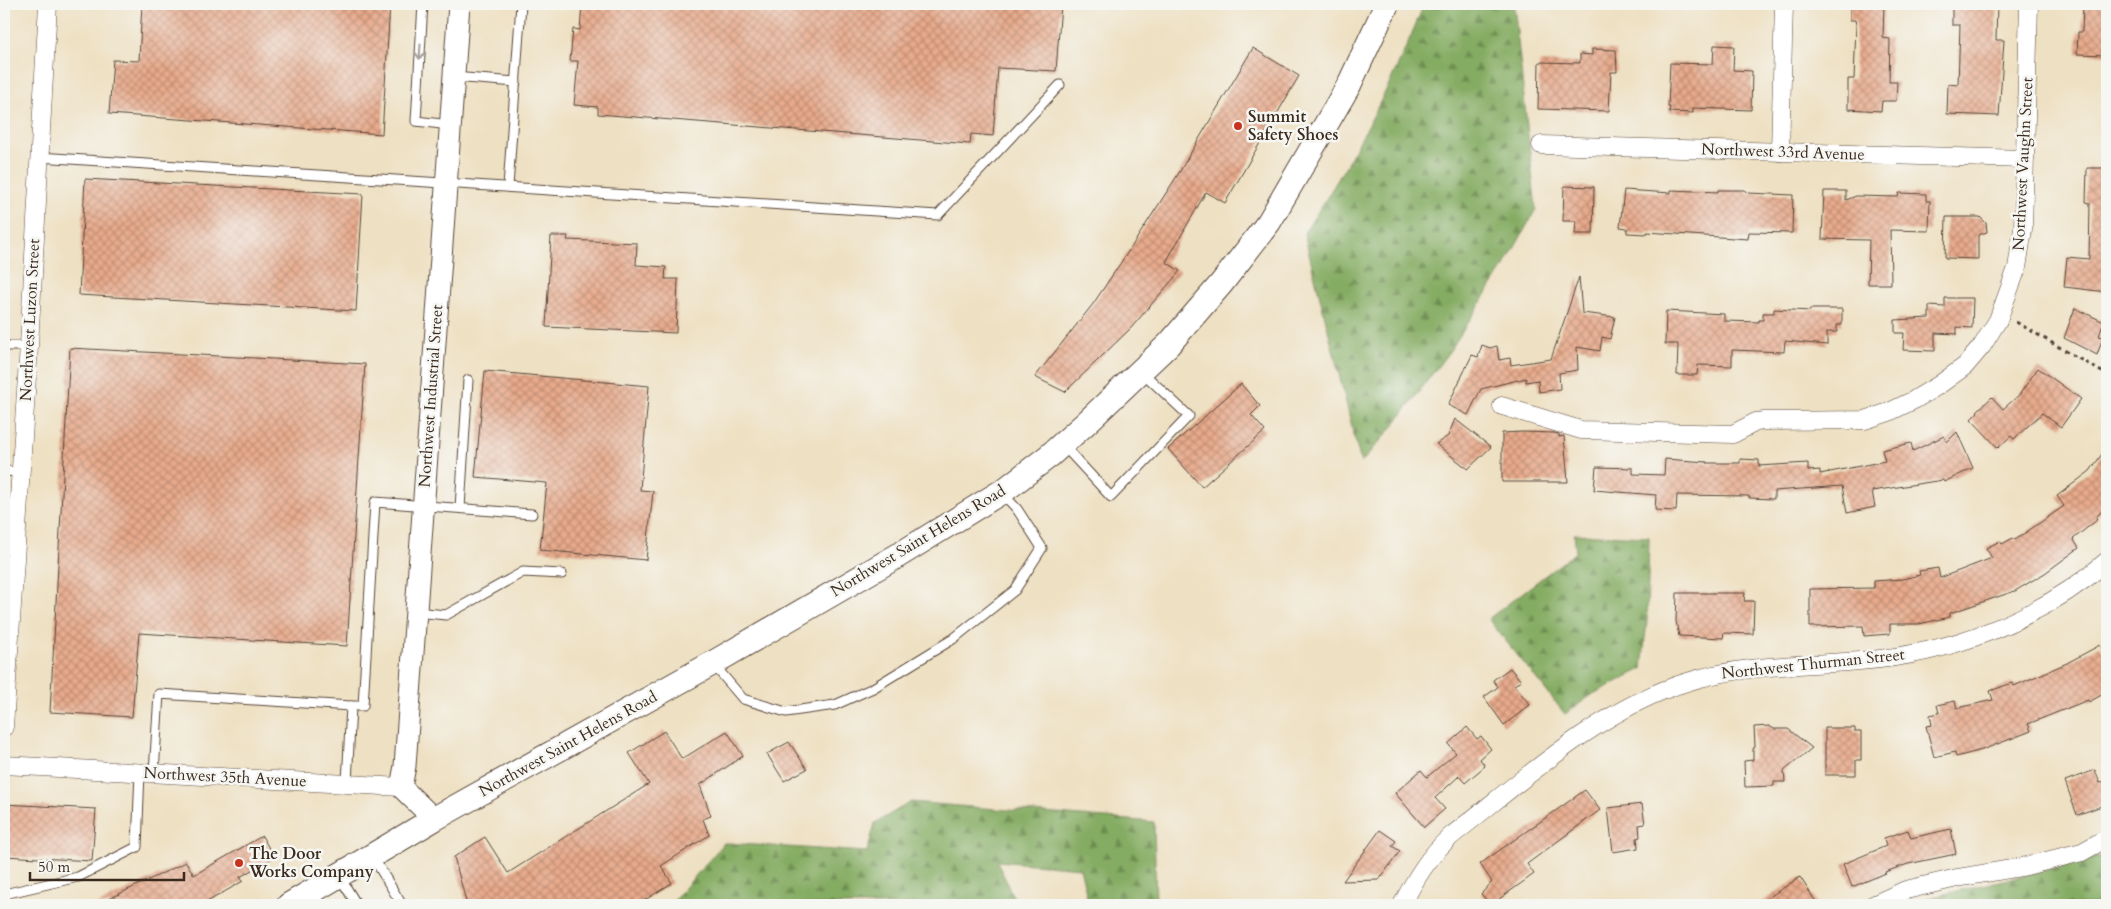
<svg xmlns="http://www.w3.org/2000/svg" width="2111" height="909" font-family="Cardo,serif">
  <defs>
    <pattern id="forest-firs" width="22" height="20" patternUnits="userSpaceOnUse" patternTransform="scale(1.25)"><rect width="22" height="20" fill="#84ac62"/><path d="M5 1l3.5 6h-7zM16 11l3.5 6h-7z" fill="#6d8c50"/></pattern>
    <pattern id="building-cross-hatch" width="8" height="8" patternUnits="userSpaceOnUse" patternTransform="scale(1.25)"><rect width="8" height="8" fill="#e8aa8c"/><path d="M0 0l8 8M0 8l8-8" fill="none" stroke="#bd8b72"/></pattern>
  </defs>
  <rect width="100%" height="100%" fill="#f6f6f2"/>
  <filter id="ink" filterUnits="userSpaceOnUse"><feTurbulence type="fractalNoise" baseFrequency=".02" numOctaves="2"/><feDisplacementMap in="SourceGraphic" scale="10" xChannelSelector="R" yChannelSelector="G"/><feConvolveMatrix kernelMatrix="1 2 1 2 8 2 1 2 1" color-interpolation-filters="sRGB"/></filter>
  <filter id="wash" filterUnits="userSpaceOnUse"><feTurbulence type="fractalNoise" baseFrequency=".0096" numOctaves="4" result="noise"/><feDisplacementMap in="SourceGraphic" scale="20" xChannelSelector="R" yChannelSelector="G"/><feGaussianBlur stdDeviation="1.12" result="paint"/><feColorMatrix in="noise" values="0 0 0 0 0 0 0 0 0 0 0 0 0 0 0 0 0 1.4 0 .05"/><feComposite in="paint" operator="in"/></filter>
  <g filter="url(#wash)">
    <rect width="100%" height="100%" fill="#eee0c2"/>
    <!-- forest -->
    <g fill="url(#forest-firs)" stroke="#606b40">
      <path d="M1424 4H1514L1536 209 1504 267 1451 349 1394 425 1361 463 1304 233C1352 161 1392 85 1424 4Z"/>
      <polygon points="1574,534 1649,537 1647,620 1642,669 1593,694 1565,714 1488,619 1576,552"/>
      <polygon points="911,802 1154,822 1156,905 1089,905 1080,868 997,861 1017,905 670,905 724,843 867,852 875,823"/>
      <polygon points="2107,855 2107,905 1899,905"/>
    </g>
    <g id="blocks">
      <!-- building -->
      <g fill="url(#building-cross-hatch)">
        <polygon points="142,4 390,4 382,134 109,114 113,60 139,61"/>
        <polygon points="582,4 1061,4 1056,71 998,68 993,136 971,134 970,144 598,114 598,107 574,105 578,61 570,61 573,29 580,30"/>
        <polygon points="1850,4 1884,4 1883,38 1890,39 1889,82 1897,82 1896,101 1882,101 1881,111 1848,109 1848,79 1854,79 1856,25 1855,20 1850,20"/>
        <polygon points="1952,4 1997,4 1996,40 2004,40 1999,116 1947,114 1948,84 1958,85 1960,25 1952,25"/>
        <polygon points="2083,4 2107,4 2107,55 2077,54 2078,32 2082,32"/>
        <polygon points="1714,45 1734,46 1733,70 1752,71 1751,110 1693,108 1693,113 1669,112 1670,107 1668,107 1670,63 1713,64"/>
        <polygon points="1253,48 1299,76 1225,203 1206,192 1166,262 1180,271 1131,328 1065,392 1035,377 1093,304 1132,246 1177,176"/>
        <polygon points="1592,49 1616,50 1617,72 1611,72 1609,111 1538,109 1539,62 1580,63 1580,54 1592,55"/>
        <polygon points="2087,168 2107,168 2107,292 2064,287 2067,257 2089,259 2090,203 2086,202"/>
        <polygon points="85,179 363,194 356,311 79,295"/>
        <polygon points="1564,186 1594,187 1593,234 1575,234 1576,221 1563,221"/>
        <polygon points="1624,190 1671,193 1671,190 1718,192 1718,190 1744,190 1748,193 1793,195 1792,233 1749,232 1748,239 1647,232 1647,234 1627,233 1627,228 1620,227"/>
        <polygon points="1824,191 1846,191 1846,200 1856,196 1898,197 1899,193 1926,194 1926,201 1930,201 1929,231 1890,230 1891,284 1868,284 1869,240 1822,239"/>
        <polygon points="1946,217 1980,217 1986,223 1987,232 1978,235 1978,259 1945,258"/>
        <polygon points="551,236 568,236 567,240 637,243 636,265 666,267 665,279 678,279 676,333 546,327"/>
        <polygon points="1579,277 1582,313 1615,317 1610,339 1602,337 1600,351 1577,347 1578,370 1559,373 1560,389 1539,392 1538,380 1526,382 1526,378 1481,389 1468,415 1448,405 1472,355 1478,357 1482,345 1490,348 1497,346 1499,360 1510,358 1511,365 1551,359"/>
        <polygon points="1945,298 1973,298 1972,328 1957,327 1957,334 1935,333 1935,351 1903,350 1904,333 1895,333 1895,320 1929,318 1929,306 1945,307"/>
        <polygon points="2075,308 2104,322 2099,336 2103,337 2097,355 2064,338"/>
        <polygon points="1774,309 1810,311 1810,309 1842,309 1842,325 1837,325 1837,332 1827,332 1827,345 1785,341 1784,352 1732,350 1732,366 1698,365 1697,375 1677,375 1678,344 1665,344 1666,311 1724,314 1724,321 1759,322 1759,320 1763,320 1763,313 1774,313"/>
        <polygon points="70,348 365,364 347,646 139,633 132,717 50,712"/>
        <polygon points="2038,368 2081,399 2061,427 2042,413 2014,439 2011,436 1998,448 1971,419 1978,412 1977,411 1992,397 2003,409 2019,395"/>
        <polygon points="485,371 649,386 640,490 653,491 646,560 540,550 547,483 475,477"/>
        <polygon points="1241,384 1260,406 1251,415 1265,431 1202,487 1168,449"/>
        <polygon points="1455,419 1491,447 1468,469 1436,444 1448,436"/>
        <polygon points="1523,432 1554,433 1559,434 1559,437 1564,436 1568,482 1502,482 1502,433"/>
        <polygon points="1957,432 1973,468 1944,482 1943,480 1872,491 1875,507 1847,513 1842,486 1774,491 1774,499 1749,498 1749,496 1677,495 1676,511 1655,510 1656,495 1594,490 1596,467 1633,468 1633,474 1664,475 1665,459 1707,462 1707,463 1740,463 1740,459 1759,460 1759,466 1808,463 1808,471 1820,470 1820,474 1885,461 1882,450 1911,443 1913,451 1944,436 1947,442"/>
        <polygon points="2107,447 2107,506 2096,517 2097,520 2073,539 2079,548 2045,573 2015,591 1950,613 1950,617 1919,624 1890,624 1890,634 1864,636 1863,626 1810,627 1810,589 1874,588 1874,581 1902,579 1920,575 1919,571 1938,568 1940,578 1992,558 1986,548 2000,541 2002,544 2013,538 2015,540 2064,506 2057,496 2090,471"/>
        <polygon points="1677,593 1745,593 1744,601 1754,601 1753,634 1724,633 1723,638 1679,636 1676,621"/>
        <polygon points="2100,645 2107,658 2107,692 2089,702 2088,700 2028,724 2031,731 1982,750 1956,757 1955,752 1934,757 1926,726 1932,725 1930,715 1939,713 1937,705 1955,701 1957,708 1993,700 1990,691 2012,683 2014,686 2067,663"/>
        <polygon points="1510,668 1521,681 1514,685 1530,705 1504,725 1484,697 1498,687 1493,680"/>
        <polygon points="1769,726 1774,729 1788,729 1812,748 1784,771 1785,782 1774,782 1774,786 1745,787 1744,761 1753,760 1753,749 1755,746 1754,727"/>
        <polygon points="1467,727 1477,739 1481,736 1491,749 1480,759 1485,766 1465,783 1459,776 1435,798 1445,809 1424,827 1395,793 1421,770 1427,777 1456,753 1448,744"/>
        <polygon points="1825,728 1855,728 1855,732 1861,732 1861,760 1856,760 1856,775 1825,775"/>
        <polygon points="664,731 682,759 727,731 743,756 700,785 711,816 703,819 709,835 661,866 672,883 637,905 467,905 454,857 485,837 508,873 649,784 629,753"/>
        <polygon points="789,742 807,769 784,781 767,754"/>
        <polygon points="2095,770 2100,783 2107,780 2107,804 2077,815 2065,781"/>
        <polygon points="1585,790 1600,810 1527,864 1534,874 1491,905 1481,894 1492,882 1480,864"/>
        <polygon points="4,804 96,809 92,861 4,856"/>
        <polygon points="1642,804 1645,824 1639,825 1640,837 1637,838 1638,848 1613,852 1608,808"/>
        <polygon points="1951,829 1956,854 1908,864 1885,872 1886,873 1852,887 1843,864 1886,846 1884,838 1908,830 1911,838"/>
        <polygon points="1380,830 1396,841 1392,846 1400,851 1379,880 1343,881"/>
        <polygon points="262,836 274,857 240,877 243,881 202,905 96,905 186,862 194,875"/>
        <polygon points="1800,877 1818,905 1757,905"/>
      </g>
    </g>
  </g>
  <g filter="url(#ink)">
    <use href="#blocks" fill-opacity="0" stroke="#564537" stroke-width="1"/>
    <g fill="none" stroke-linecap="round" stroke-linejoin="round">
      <!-- service casing -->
      <g stroke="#564537" stroke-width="11">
        <g id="service">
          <polyline points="423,4 416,121 450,125"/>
          <polyline points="453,77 516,82"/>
          <polyline points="39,157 938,215 1060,85"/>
          <polyline points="508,187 521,4"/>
          <polyline points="4,346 29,346"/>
          <polyline points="1063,445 1111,497 1189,416 1141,371"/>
          <polyline points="4,471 20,472"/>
          <polyline points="460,508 468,380"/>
          <polyline points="416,612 446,615 523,572 562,574"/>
          <polyline points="714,665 743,699 786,712 835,705 873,688 953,639 1015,590 1042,548 1017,509 1002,493"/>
          <polyline points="351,706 363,706 375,502 532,514"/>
          <polyline points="154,773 159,694 351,706 347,783"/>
          <polyline points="373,857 402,905"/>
          <polyline points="339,876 357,905"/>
          <polyline points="4,894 78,877 137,847 140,772"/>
        </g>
      </g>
      <!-- minor casing -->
      <g stroke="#564537" stroke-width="19">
        <g id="minor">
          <polyline points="1541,145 2025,159"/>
          <polyline points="1780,152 1784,4"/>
          <polyline points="1502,406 1581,430 1733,434 1756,422 1764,421 1865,420 1889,412 1914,400 1939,385 1965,366 1982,346 1998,320 2017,268 2023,229 2029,4"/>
          <polyline points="4,727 29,346 48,4"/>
          <polyline points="4,765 401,787"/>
          <path d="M1402 905C1415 879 1429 856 1451 836 1521 782 1601 708 1687 682 1743 664 1801 666 1859 661 1947 655 2040 620 2107 561"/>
          <polyline points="1873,905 1906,890 1957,878 2022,867 2082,852 2107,838"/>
        </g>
      </g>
      <!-- tertiary casing -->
      <g stroke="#564537" stroke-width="23">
        <polyline id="tertiary" points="434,819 401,787 405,766 459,4"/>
      </g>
      <!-- secondary casing -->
      <g stroke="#564537" stroke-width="26">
        <polyline id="secondary" points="289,905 434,819 713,663 899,555 1006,489 1049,456 1086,423 1169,344 1221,284 1269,222 1349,85 1387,4"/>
      </g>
      <!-- path -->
      <g stroke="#564537" stroke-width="3" stroke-dasharray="4 4" stroke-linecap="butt">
        <polyline points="2016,322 2107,375"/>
        <polyline points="2106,859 2107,868"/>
      </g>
      <!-- service -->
      <use href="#service" stroke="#fff" stroke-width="9"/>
      <!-- minor -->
      <use href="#minor" stroke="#fff" stroke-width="18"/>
      <!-- tertiary -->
      <use href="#tertiary" stroke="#fff" stroke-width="21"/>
      <!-- secondary -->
      <use href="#secondary" stroke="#fff" stroke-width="24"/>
    </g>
    <!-- one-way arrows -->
    <defs><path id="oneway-shaft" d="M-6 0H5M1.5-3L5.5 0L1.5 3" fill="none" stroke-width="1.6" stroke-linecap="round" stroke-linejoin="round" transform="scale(1.25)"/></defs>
    <use stroke="#a79f9a" href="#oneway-shaft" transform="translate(420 52) rotate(94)"/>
  </g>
  <!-- markers -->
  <g fill="#c8321e" stroke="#f6f6f2" stroke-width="2">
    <circle cx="1238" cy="126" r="5"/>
    <circle cx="239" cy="863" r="5"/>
  </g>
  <g text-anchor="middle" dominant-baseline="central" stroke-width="5" stroke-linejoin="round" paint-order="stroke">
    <!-- poi labels -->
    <g font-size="16" font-weight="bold" fill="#3b2a1e" stroke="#f6f6f2" text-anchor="start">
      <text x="1248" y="117">Summit<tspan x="1248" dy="18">Safety Shoes</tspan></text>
      <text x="249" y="854">The Door<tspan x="249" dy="18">Works Company</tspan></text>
    </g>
    <!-- street labels -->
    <g font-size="16" fill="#3b2a1e" stroke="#f6f6f2">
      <text transform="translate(1783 152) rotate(2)">Northwest 33rd Avenue</text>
      <text transform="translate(2023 164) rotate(-87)">Northwest Vaughn Street</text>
      <text transform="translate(30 320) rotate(-87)">Northwest Luzon Street</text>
      <text transform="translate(431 396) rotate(-86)">Northwest Industrial Street</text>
      <text transform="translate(918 541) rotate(-31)">Northwest Saint Helens Road</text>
      <text transform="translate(1813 664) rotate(-6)">Northwest Thurman Street</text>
      <text transform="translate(568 744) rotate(-29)">Northwest Saint Helens Road</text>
      <text transform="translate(225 777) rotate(3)">Northwest 35th Avenue</text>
    </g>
  </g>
  <!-- margin -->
  <rect width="2111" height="909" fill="none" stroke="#f6f6f2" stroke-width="20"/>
  <!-- scale -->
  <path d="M30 872v8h154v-8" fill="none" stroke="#3b2a1e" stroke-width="2.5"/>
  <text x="38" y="872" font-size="15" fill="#3b2a1e" stroke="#f6f6f2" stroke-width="4" paint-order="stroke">50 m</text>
</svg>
